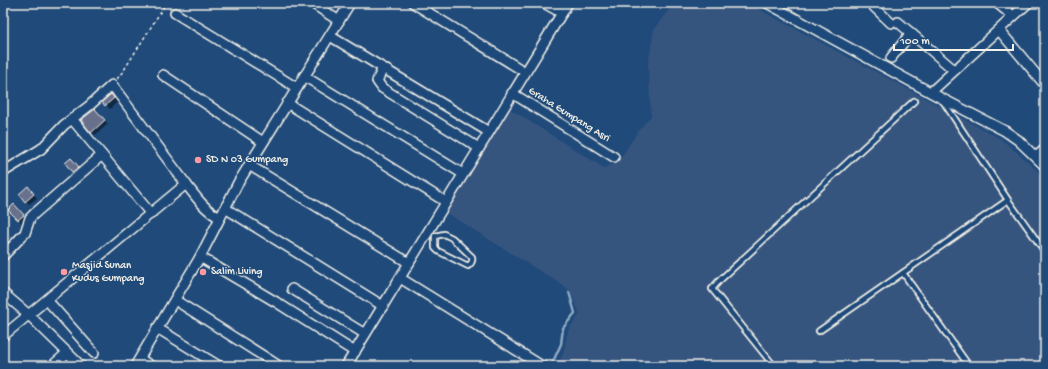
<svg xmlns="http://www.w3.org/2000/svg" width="1048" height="369" font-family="'Gochi Hand',sans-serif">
  <rect width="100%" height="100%" fill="#1f4a7a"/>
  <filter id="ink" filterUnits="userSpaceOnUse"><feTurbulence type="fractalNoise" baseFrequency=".025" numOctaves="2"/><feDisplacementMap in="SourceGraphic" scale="8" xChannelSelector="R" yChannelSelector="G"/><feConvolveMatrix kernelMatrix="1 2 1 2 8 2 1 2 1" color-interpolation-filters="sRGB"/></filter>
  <g filter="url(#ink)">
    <!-- built -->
    <polygon fill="#35557f" points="672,3 747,3 1001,139 1028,162 1045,179 1045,366 556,366 563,354 568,330 580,314 570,290 442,210 505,106 604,168 618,162 638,131 651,116 648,65 654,29 669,9"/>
    <!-- shadow -->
    <g fill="#0007">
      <polygon points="111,95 117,102 110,109 103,102"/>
      <polygon points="95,110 108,124 95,135 92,132"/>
      <polygon points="67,163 75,163 81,171 77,175"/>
      <polygon points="31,191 37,198 29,204 26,201"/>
      <polygon points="14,206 26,219 22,223 9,210"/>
    </g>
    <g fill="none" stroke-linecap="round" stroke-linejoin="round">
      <!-- stream -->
      <polyline stroke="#8fa9c2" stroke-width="2.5" points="551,366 561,344 563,328 575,313 569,292"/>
    </g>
    <!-- building -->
    <g fill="#68708c" stroke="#f4f1e8">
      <polygon points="111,94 114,98 105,106 102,102"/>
      <polygon points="95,109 105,120 91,133 81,120"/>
      <polygon points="71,158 79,167 72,172 65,163"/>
      <polygon points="28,186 34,194 25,202 19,194"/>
      <polygon points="14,204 24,215 18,220 8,210"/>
    </g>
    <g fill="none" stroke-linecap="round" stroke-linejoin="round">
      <!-- service casing -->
      <g stroke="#f4f1e8" stroke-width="8">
        <g id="service">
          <polyline points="943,101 1008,200 1045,252"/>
          <path d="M444 234 452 238 472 257C473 261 472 263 468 266L438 251 435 248V236Z"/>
          <polyline points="903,273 969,366"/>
          <polyline points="819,331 1008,200"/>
          <polyline points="774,366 712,289 719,281 914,101"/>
        </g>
      </g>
      <!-- minor casing -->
      <g stroke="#f4f1e8" stroke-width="12">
        <g id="minor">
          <polyline points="312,3 339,21"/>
          <polyline points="413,3 525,72"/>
          <polyline points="544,3 562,13"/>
          <polyline points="767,3 941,98 1005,131 1018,140 1045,166"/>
          <polyline points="870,3 891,23"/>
          <polyline points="997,3 1013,16"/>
          <polyline points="175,13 297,88"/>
          <polyline points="898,22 954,70"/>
          <polyline points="999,30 1045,85"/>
          <polyline points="330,36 489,132"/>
          <polyline points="891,58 911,33"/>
          <polyline points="383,68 377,81 382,88 479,148"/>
          <polyline points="163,75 263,142"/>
          <polyline points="304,76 463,174"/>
          <polyline points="931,92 1028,3"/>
          <polyline points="512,93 614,157"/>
          <polyline points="287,103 446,202"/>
          <polyline points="72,119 102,155"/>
          <polyline points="1036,157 1045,149"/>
          <polyline points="249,165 409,263"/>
          <polyline points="3,172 41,149 64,125 89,106 112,85 186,184"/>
          <polyline points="225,208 383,306"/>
          <polyline points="3,256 25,233 30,218 34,214 102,155 151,214"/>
          <polyline points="200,257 276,302 355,352"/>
          <polyline points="400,278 542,366"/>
          <polyline points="292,289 365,334"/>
          <polyline points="3,293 29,315 81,366"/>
          <polyline points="47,300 94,353"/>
          <polyline points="175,300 279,366"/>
          <polyline points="157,328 219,366"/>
          <path d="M3 336 186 184C196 197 205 210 220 218"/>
          <polyline points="140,359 151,366"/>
          <polyline points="52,366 67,353"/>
          <polyline points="135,366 200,257 238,183 350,3"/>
          <polyline points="346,366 568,3"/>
        </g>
      </g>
      <!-- path -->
      <polyline stroke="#f4f1e8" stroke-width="1.5" stroke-dasharray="3 3" stroke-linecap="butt" points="117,79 124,70 166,3"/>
      <!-- service -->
      <use href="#service" stroke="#1f4a7a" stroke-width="4.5"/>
      <!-- minor -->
      <use href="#minor" stroke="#1f4a7a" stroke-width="9"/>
    </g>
  </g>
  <!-- markers -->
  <g fill="#ff9aa2" stroke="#1f4a7a" stroke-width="1.5">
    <circle cx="198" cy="160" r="4"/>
    <circle cx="64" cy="272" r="4"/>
    <circle cx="203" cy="272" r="4"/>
  </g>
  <g text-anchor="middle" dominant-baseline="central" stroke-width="3" stroke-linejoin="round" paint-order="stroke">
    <!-- street labels -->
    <g font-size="11" fill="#f4f1e8" stroke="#1f4a7a">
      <text transform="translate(569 115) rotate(32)">Graha Gumpang Asri</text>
    </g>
    <!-- poi labels -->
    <g font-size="11" fill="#f4f1e8" stroke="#1f4a7a" text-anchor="start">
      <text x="206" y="160">SD N 03 Gumpang</text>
      <text x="72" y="266">Masjid Sunan<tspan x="72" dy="13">Kudus Gumpang</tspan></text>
      <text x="211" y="272">Salim Living</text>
    </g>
  </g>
  <!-- margin -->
  <rect width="1048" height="369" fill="none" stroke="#1f4a7a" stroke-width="16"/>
  <rect x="8" y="8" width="1032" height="353" fill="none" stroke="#f4f1e8" stroke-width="1.5" filter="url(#ink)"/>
  <!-- scale -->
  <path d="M894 44v6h119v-6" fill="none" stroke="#f4f1e8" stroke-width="2"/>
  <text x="900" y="44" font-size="12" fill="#f4f1e8" stroke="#1f4a7a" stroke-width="3" paint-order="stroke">100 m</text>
</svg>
